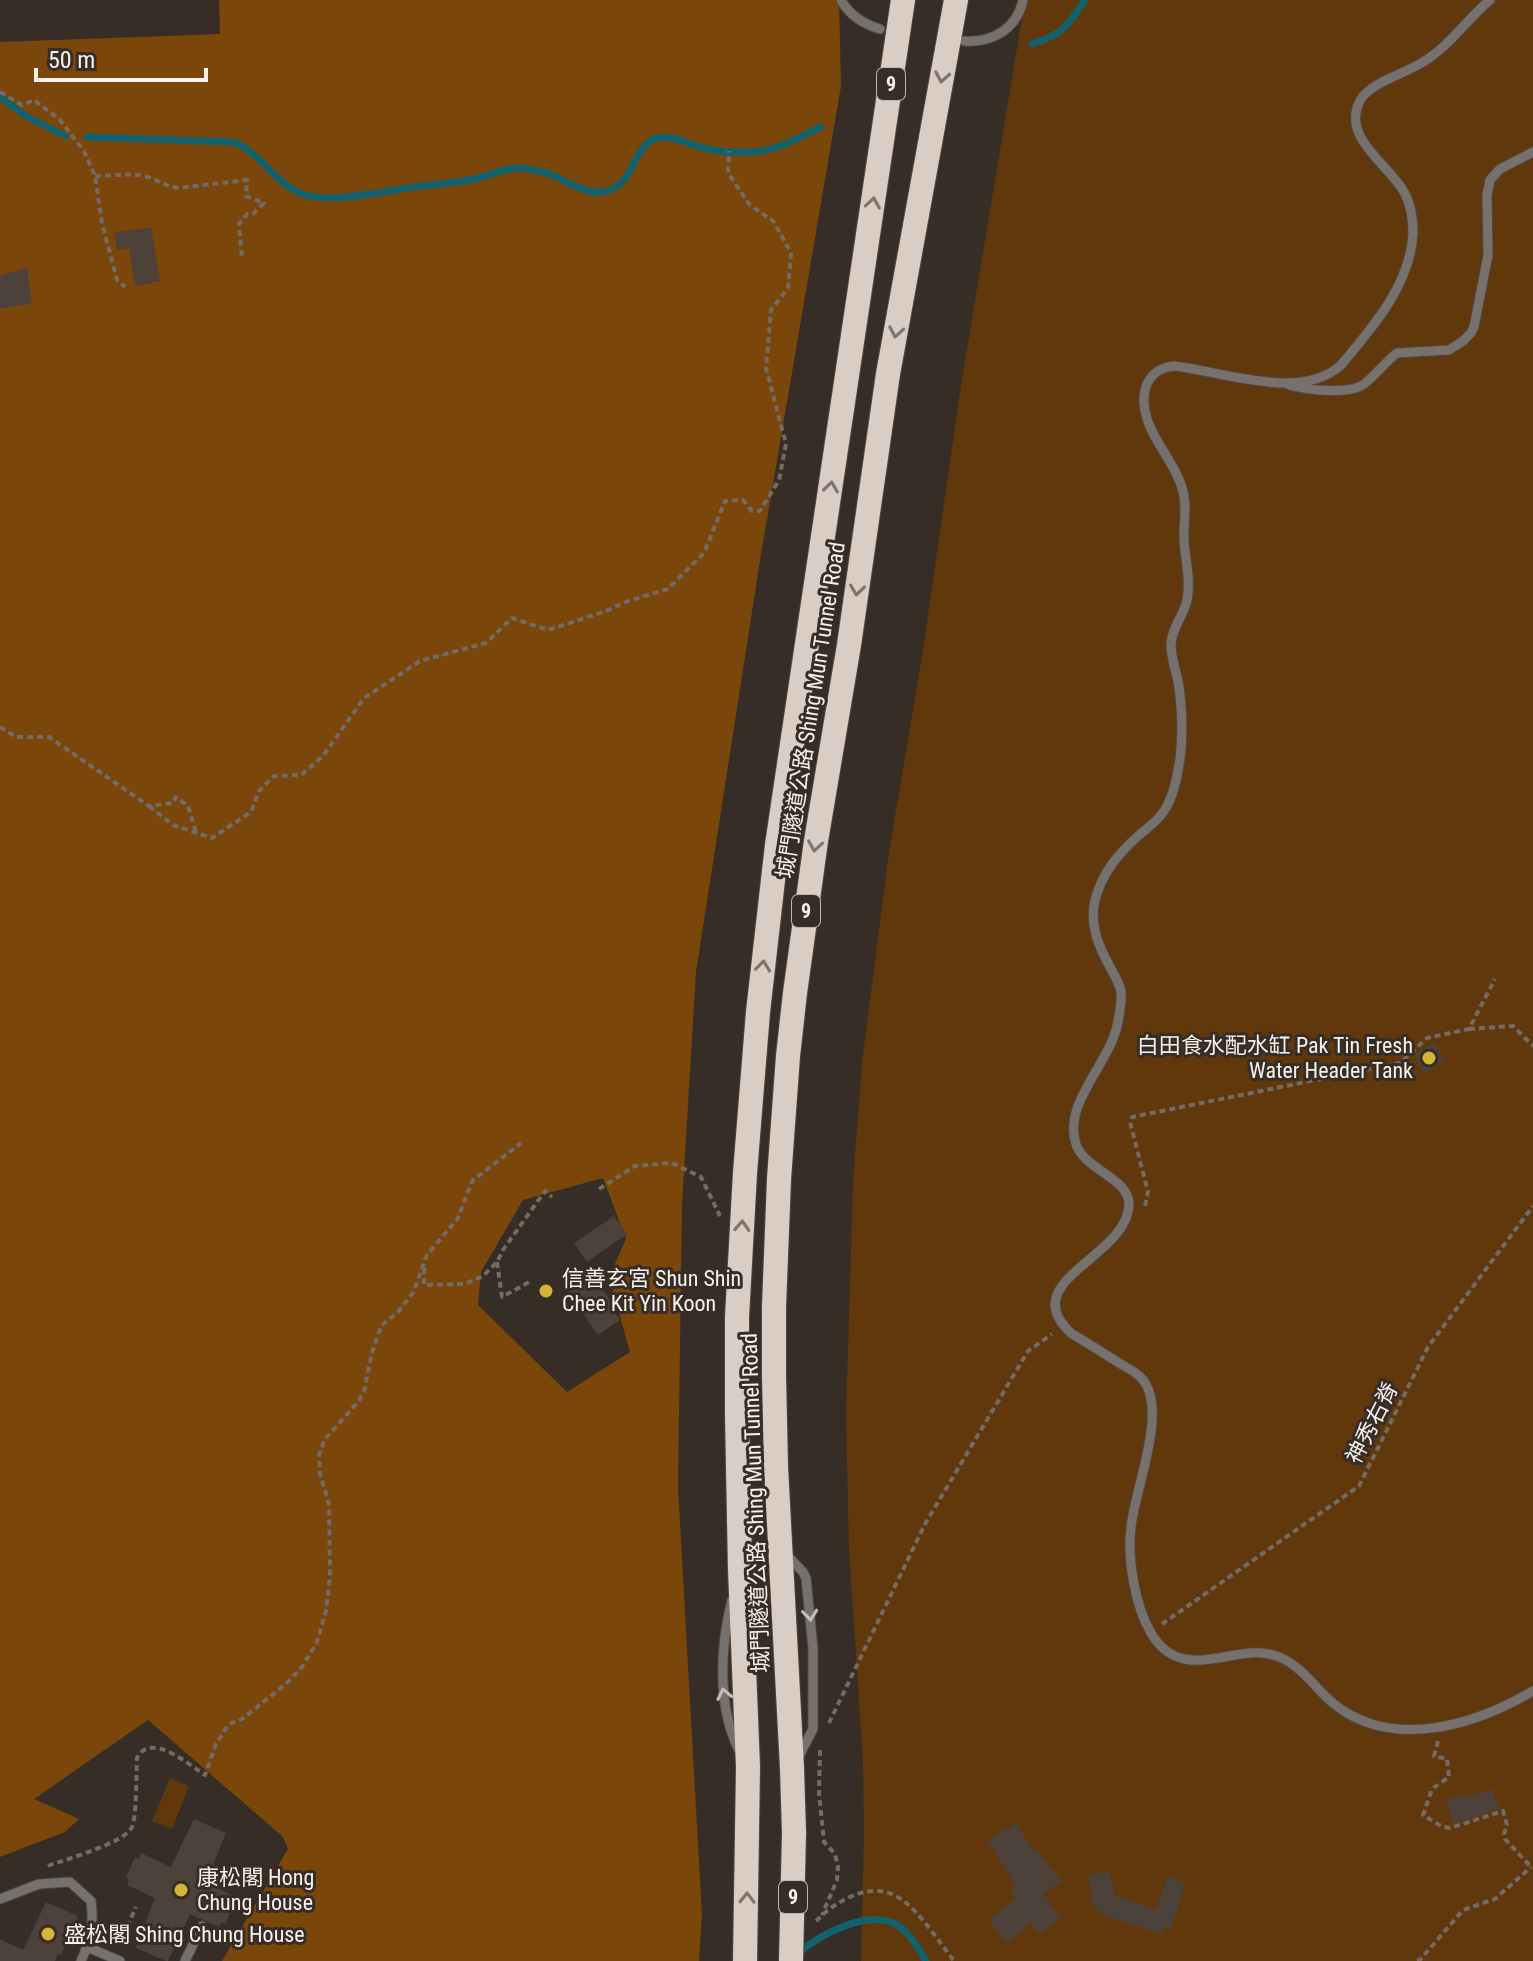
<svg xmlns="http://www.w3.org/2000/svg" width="1533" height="1961" font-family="'Roboto Condensed','Noto Sans TC',sans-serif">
  <rect width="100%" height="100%" fill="#362d26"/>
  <!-- green -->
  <g fill="#61380c">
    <polygon points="1025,0 1533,0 1533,1961 861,1961 864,1834 863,1761 849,1549 846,1416 853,1183 862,1063 889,852 922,656 961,385"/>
    <polygon points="170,1778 189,1786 172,1829 152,1821"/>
  </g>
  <!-- forest -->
  <path fill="#7a460a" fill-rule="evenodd" d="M219 0H839L841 86 761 554 696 972 682 1204 678 1487 702 1915 699 1961H222L288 1849 283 1837 148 1720 34 1799 79 1819 65 1832 0 1857V42L220 34ZM603 1178 626 1239 609 1277 630 1352 567 1392 478 1305 481 1272 523 1200Z"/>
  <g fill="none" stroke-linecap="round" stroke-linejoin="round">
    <!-- stream -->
    <g stroke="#12626e" stroke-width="7">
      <path d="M1032 44C1065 33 1066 27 1085 0"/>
      <polyline points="0,97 26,116 65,136"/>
      <path d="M87 137 233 142C262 152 277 188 306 195 335 203 384 191 415 187 435 184 455 183 475 179 491 175 506 167 522 168 532 169 543 172 552 175 573 183 591 200 614 188 634 178 635 144 657 138 672 134 690 145 704 148 724 153 751 154 771 149 788 145 805 134 821 127"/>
      <path d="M796 1955C819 1935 869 1907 899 1926 911 1935 919 1949 926 1961"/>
    </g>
  </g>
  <!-- building -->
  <g fill="#4c423a">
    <polygon points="151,227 160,281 135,286 129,248 117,250 114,233"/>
    <polygon points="27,268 32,303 0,309 0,275"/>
    <polygon points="1434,1042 1444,1060 1424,1074 1414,1055"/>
    <polygon points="614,1216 627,1234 587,1262 574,1243"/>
    <polygon points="588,1268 613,1304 610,1306 620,1320 598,1335 564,1285"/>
    <polygon points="1492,1789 1499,1809 1453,1824 1446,1800 1463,1795 1465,1795 1466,1797"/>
    <polygon points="194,1819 226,1833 206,1882 234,1896 232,1901 235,1902 225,1924 222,1922 219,1927 190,1914 179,1938 168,1961 166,1961 136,1948 155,1898 127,1885 129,1879 126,1877 135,1857 139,1859 141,1853 171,1867"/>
    <polygon points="1016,1823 1034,1852 1037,1850 1061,1881 1044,1894 1061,1920 1039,1934 1031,1923 1007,1943 988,1920 1015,1899 1010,1892 1016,1887 988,1841"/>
    <polygon points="1109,1872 1115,1895 1156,1910 1168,1876 1186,1883 1171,1929 1164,1927 1161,1934 1103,1915 1093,1905 1088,1874"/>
    <polygon points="46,1902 78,1916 61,1955 58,1954 55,1961 0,1961 0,1939 23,1950"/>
  </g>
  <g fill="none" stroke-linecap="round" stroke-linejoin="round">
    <!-- lane casing -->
    <g stroke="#514842" stroke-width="11">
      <g id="lane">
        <path d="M841 0C850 16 863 24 880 29"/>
        <path d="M1490 0C1467 19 1449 47 1423 62 1406 73 1372 82 1361 99 1339 137 1389 164 1404 192 1411 204 1413 220 1413 234 1410 285 1373 327 1341 365 1301 402 1221 371 1174 366 1153 368 1143 383 1144 403 1146 438 1179 463 1184 497 1187 511 1183 525 1184 539 1185 560 1191 579 1187 600 1184 615 1171 629 1171 645 1171 659 1177 673 1179 687 1182 710 1183 736 1180 759 1177 777 1174 796 1164 811 1158 821 1147 828 1138 836 1118 854 1102 873 1095 900 1089 926 1099 947 1111 969 1115 976 1119 983 1121 991 1122 1001 1120 1011 1118 1021 1112 1062 1062 1102 1076 1144 1084 1170 1130 1178 1129 1205 1127 1258 1013 1281 1072 1334 1088 1343 1103 1353 1119 1363 1127 1368 1137 1372 1143 1380 1168 1411 1135 1489 1131 1527 1127 1558 1135 1606 1151 1633 1182 1686 1233 1643 1273 1655 1300 1662 1314 1688 1334 1704 1393 1751 1475 1725 1533 1691"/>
        <path d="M964 41C992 43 1017 29 1023 0"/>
        <path d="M1289 385C1306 390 1350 395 1364 384 1376 375 1385 362 1397 353L1449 350 1463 341 1471 333 1474 327 1488 255 1487 195 1490 180 1500 169 1533 152"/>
        <polyline points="785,1553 803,1572 806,1578 813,1648 813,1729 798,1758"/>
        <path d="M732 1600C720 1647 717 1706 739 1750"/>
        <path d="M0 1899 39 1884 70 1882 91 1901C94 1927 92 1937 81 1961"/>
        <polyline points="87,1947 120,1961"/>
        <polyline points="185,1961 202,1926"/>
      </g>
    </g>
    <!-- highway casing -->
    <g stroke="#514842" stroke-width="26">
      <g id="highway">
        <polyline points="794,1833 792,1768 776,1467 774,1376 774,1307 779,1179 788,1056 795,993 816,841 849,645 888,374 956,0"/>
        <polyline points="745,1961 748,1767 740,1569 737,1414 737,1317 745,1173 758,1012 777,845 903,0"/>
      </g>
    </g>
    <!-- path -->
    <g stroke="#736b65" stroke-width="4" stroke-dasharray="6 4" stroke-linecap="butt">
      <polyline points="0,92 22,105 34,100 60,120 84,151 95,176 102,223 117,280 125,287"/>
      <path d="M95 176C112 176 132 172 148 177 159 181 168 187 179 188L247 180 246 196 264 203 254 213 247 214 239 224 242 258"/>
      <polyline points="0,727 16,737 49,737 149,806 173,803 176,797 188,806 196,832"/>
      <polyline points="149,806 173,825 212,838 251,812 259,791 274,776 301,775 323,756 364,698 420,661 486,643 512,618 548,630 606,611 628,601 668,589 704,553 725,501 743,500 752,511 760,511 779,480 786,444 766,368 771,310 788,288 791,253 774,222 749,204 728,173 729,151"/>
      <polyline points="1469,1029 1513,1026 1533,1046"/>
      <polyline points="599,1189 635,1166 672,1163 701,1177 720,1216"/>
      <polyline points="1145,1206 1148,1192 1130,1122 1132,1117 1400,1063 1427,1038 1469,1029 1495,979"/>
      <polyline points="497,1262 502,1297 531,1281"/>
      <polyline points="424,1268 424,1285 465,1284 483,1276 497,1262 503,1250 545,1191 552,1197"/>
      <polyline points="1162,1624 1359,1486 1428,1347 1533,1206"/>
      <polyline points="829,1723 925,1524 1028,1351 1052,1334"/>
      <polyline points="1438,1741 1434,1756 1447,1759 1449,1777 1432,1789 1423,1815 1441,1826 1450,1828 1503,1811 1507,1825 1504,1834 1505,1839 1531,1867"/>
      <polyline points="820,1750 819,1793 824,1842 835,1854 838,1866 837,1880 822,1915"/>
      <path d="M48 1866C66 1859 125 1843 132 1827 137 1815 136 1774 137 1758 151 1731 189 1765 205 1775L216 1744 229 1724 242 1719 286 1684 302 1667 317 1642 326 1611 330 1576 329 1504 320 1474 319 1455 325 1439 358 1402 364 1392 372 1353 381 1326 398 1312 413 1293 427 1255 458 1218 472 1181 521 1143"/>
      <path d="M816 1921C837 1900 872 1879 901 1899 919 1911 940 1943 954 1961"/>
      <polyline points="119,1945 136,1907"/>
      <polyline points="1417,1961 1420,1960 1463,1910 1495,1899 1531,1867"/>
    </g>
    <!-- lane -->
    <use href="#lane" stroke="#77716e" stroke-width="9"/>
    <!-- highway -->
    <use href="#highway" stroke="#dacdc4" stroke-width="24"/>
    <!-- highway-bridge casing -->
    <g stroke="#514842" stroke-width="26" stroke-linecap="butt">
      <polyline id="highway-bridge" points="791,1961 794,1833"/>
    </g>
    <!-- highway-bridge -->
    <use href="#highway-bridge" stroke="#dacdc4" stroke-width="24"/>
  </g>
  <!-- one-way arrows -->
  <defs><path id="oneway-chevron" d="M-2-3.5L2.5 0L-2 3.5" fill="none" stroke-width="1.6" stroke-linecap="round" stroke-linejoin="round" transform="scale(2)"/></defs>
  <g stroke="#80756d">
    <use href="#oneway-chevron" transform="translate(942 77) rotate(100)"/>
    <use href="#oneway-chevron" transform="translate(873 203) rotate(-81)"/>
    <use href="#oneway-chevron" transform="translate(896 332) rotate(100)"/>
    <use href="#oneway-chevron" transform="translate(831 487) rotate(-82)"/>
    <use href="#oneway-chevron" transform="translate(857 590) rotate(98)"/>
    <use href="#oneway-chevron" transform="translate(815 846) rotate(99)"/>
    <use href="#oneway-chevron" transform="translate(763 966) rotate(-83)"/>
    <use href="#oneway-chevron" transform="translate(742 1226) rotate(-87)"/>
    <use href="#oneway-chevron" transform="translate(747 1898) rotate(-89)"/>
  </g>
  <g stroke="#c4beba">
    <use href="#oneway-chevron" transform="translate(810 1615) rotate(84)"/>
    <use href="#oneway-chevron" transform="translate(724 1694) rotate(-102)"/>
  </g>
  <!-- markers -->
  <g fill="#d6b534" stroke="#362d26" stroke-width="3">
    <circle cx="1429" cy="1058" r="8"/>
    <circle cx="546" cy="1291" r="8"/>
    <circle cx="181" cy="1890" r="8"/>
    <circle cx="48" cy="1934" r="8"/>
  </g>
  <g text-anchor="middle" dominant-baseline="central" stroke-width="6" stroke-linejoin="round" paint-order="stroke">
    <!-- shield labels -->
    <g fill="#362d26" stroke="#bdb6b1" stroke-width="2">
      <rect x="877" y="68" width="28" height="32" rx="6"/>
      <rect x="792" y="895" width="28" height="32" rx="6"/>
      <rect x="779" y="1881" width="28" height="32" rx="6"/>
    </g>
    <g font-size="20" font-weight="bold" fill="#f7f1ec">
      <text x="891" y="84">9</text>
      <text x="806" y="911">9</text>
      <text x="793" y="1897">9</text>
    </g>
    <!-- street labels -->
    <g font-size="22" fill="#f7f1ec" stroke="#362d26">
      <text transform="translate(811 710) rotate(-81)">城門隧道公路 Shing Mun Tunnel Road</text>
      <text transform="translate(1372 1423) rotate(-63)">神秀右脊</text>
      <text transform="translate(755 1503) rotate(-92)">城門隧道公路 Shing Mun Tunnel Road</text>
    </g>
    <!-- poi labels -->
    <g font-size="22" fill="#f7f1ec" stroke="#362d26" text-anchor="start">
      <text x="1413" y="1045" text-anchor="end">白田食水配水缸 Pak Tin Fresh<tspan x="1413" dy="25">Water Header Tank</tspan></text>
      <text x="562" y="1278">信善玄宮 Shun Shin<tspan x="562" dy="25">Chee Kit Yin Koon</tspan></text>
      <text x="197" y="1877">康松閣 Hong<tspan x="197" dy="25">Chung House</tspan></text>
      <text x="64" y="1934">盛松閣 Shing Chung House</text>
    </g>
  </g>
  <!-- scale -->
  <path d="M36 68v12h170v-12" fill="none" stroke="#f7f1ec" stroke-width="4"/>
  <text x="48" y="68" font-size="24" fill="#f7f1ec" stroke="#362d26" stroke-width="6" paint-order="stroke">50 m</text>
</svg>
